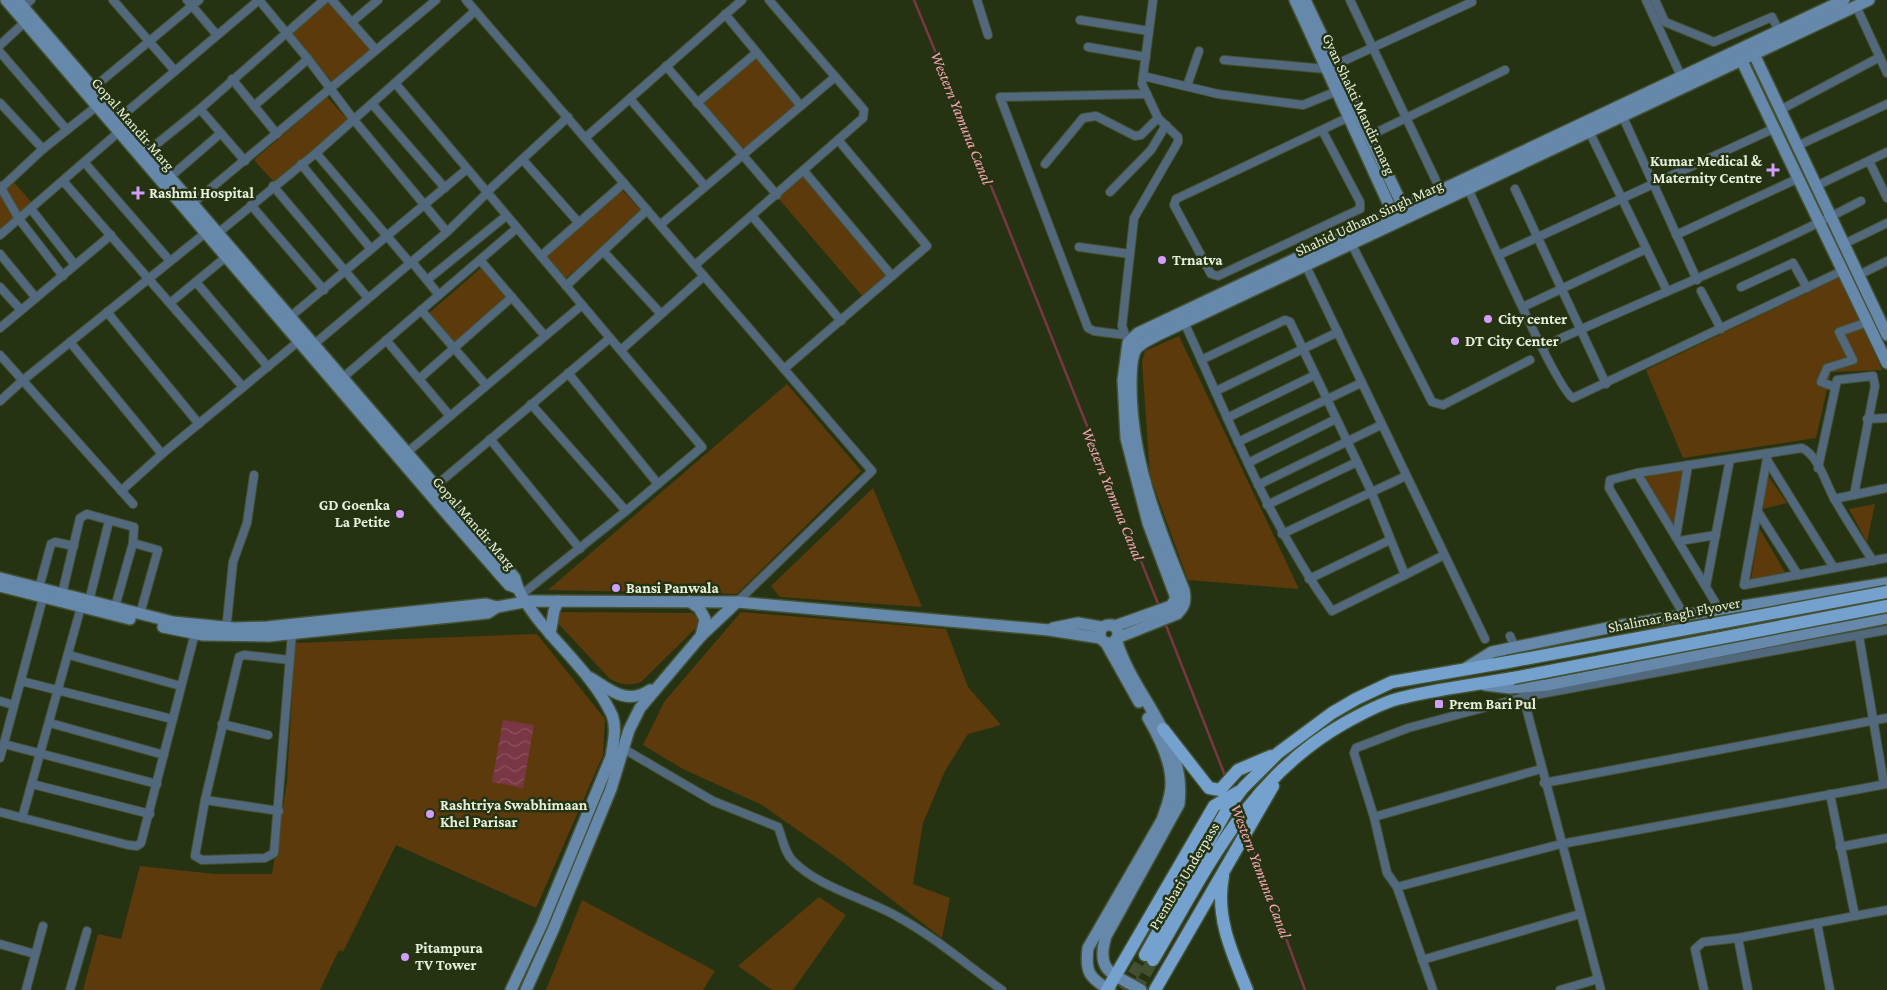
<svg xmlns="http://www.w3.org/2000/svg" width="1887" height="990" font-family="'Crimson Pro',serif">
  <defs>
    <pattern id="water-waves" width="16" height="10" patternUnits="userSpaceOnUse" patternTransform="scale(1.25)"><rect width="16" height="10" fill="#793644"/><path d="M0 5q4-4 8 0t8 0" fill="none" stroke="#8c535e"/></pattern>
  </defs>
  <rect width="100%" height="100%" fill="#253312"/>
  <!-- park -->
  <g fill="#5d3a0b">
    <polygon points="329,0 372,50 333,83 291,33"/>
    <polygon points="756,58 796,105 743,150 703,103"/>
    <polygon points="327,97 348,120 275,183 254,160"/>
    <polygon points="804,176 889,276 864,298 778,198"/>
    <polygon points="12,180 33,204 0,232 0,190"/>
    <polygon points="622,190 642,212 565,279 545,257"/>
    <polygon points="482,267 507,296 454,342 428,314"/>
    <polygon points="1840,277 1882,370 1831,372 1816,438 1683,458 1646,370"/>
    <polygon points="1179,336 1299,589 1188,580 1150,476 1142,362 1145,351"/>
    <polygon points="787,384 861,471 737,594 548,590"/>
    <polygon points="1684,470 1673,527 1644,476"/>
    <polygon points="1768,476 1787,503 1762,509"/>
    <polygon points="873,488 922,607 780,597 771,586"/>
    <polygon points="1875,504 1867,542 1849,509"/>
    <polygon points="1759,528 1785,572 1751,580"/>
    <path d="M563 612 693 613 699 621 697 627 641 682C629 686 621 685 610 679L554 619 555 613Z"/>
    <polygon points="741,612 946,629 968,687 1001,725 968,734 945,771 923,823 913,884 950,898 942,938 836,857 762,805 683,769 643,745 664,702"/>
    <polygon points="537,634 605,719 603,755 536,908 396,845 343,952 339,950 320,990 83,990 98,934 121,939 140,866 215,874 272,874 287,782 295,643"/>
    <polygon points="819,897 846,915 793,990 772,990 738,966"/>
    <polygon points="582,900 715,971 703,990 546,990"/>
  </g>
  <!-- water -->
  <polygon fill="url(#water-waves)" points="503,720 534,725 523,788 492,782"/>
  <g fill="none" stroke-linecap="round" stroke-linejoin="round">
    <!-- stream -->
    <g stroke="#793644" stroke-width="2.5">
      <polyline points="914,0 998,203 1159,606"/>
      <polyline points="1165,623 1226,778"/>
      <polyline points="1249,837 1305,990"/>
    </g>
    <!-- primary-tunnel -->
    <g stroke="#424f30" stroke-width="12" stroke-dasharray="12 6" stroke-linecap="butt">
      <polyline points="1124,990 1145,955"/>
      <polyline points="1136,990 1153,960"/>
    </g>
    <!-- street casing -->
    <g stroke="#445132" stroke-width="10">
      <g id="street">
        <polyline points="113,0 175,71"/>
        <polyline points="187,0 217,35"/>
        <polyline points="259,0 308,59 354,120 447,232"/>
        <polyline points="332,0 376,50"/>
        <polyline points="466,0 872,471 737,602"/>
        <polyline points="977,0 988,35"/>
        <polyline points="1350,0 1440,189"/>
        <polyline points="1646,0 1681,76"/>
        <polyline points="1655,0 1665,22 1714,42 1772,17 1779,31"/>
        <polyline points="1856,6 1887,73"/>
        <polyline points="23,7 31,0"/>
        <polyline points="475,11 395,83 702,447 626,511 521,595"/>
        <polyline points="725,14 801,106"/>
        <polyline points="1080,20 1149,31"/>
        <polyline points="352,22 378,0"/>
        <polyline points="0,45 25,22"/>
        <polyline points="1088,47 1146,57"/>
        <polyline points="0,52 67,130"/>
        <polyline points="1224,60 1326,69 1472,2"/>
        <polyline points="666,66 777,195"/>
        <polyline points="1143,76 1218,94 1303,105 1340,90"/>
        <polyline points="232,79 277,134"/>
        <polyline points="1187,86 1199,51"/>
        <polyline points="93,88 199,0"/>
        <polyline points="630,99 705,186"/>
        <polyline points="0,103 43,149"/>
        <polyline points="697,103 756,53"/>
        <polyline points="373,105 445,188"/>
        <polyline points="254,106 308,59"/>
        <polyline points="200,109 245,161"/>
        <polyline points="1780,110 1880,57"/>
        <polyline points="1622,115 1697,280"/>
        <polyline points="116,121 259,0"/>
        <polyline points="1322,130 1360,202 1360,209 1218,276 1211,274 1174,205 1176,199 1349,117"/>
        <polyline points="1589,131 1667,291"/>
        <polyline points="1369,136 1505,70"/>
        <polyline points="585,138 742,0"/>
        <polyline points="1797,146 1887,104"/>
        <polyline points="148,151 200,109 324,0"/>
        <polyline points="316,153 410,263"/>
        <polyline points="523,160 579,223"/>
        <polyline points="1869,161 1887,198"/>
        <polyline points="84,162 170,261"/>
        <polyline points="301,164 371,249"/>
        <polyline points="1045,164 1083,118 1096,116 1135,136 1141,135 1158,118"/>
        <polyline points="804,171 892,276 927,246 839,141"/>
        <polyline points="170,177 221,133"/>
        <polyline points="63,181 243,387"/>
        <polyline points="0,186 19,219 63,276"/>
        <polyline points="273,186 368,298"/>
        <path d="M1467 186C1480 215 1557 391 1573 398L1844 270"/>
        <polyline points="1816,186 1887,152"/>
        <polyline points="0,189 43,149 97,106"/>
        <polyline points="1515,189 1606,384"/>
        <polyline points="487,192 568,117"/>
        <polyline points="1110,192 1151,150 1166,125"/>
        <polyline points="192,204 436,0"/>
        <polyline points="251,205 324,290"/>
        <polyline points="31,209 75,265"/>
        <polyline points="752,216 841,321"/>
        <polyline points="660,225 835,77"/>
        <polyline points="218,233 316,153 395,83"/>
        <polyline points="0,235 121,130"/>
        <polyline points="1676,235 1799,178"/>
        <polyline points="1351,243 1432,402 1443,405 1530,360"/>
        <polyline points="1844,244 1887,223"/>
        <polyline points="1079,247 1130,254"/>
        <polyline points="603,251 661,314"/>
        <polyline points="0,254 36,298"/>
        <polyline points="1499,255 1775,128"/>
        <polyline points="541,256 624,183"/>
        <polyline points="480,260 545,336"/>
        <polyline points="412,262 439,295"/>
        <polyline points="1304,262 1485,639"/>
        <polyline points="695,265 863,118 864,110 769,0"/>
        <polyline points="1859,275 1887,261"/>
        <polyline points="427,280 506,216"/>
        <polyline points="196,282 268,367"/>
        <polyline points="566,286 647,210"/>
        <polyline points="0,287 21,310"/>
        <polyline points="1741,287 1793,263 1807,288"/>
        <polyline points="1701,291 1721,329"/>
        <polyline points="170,303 226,257"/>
        <polyline points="1523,307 1646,249"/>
        <polyline points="421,310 486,385"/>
        <polyline points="107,312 199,424"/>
        <polyline points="290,317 467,169"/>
        <path d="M1184 322C1230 421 1268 522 1332 611L1405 575 1371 491 1290 322 1285 320 1201 360"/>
        <polyline points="0,328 111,235"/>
        <polyline points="1125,335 1094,331 1088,328 1000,97 1147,94"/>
        <polyline points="1126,337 1122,326 1134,218 1178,142 1178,137 1158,118 1142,84 1153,0"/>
        <polyline points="386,340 450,416"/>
        <polyline points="70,342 162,454"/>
        <polyline points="312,346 447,232 487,193"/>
        <path d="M1542 347C1648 298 1757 256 1861 201"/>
        <polyline points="621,350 704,276"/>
        <polyline points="0,355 133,504"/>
        <polyline points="784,369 892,276"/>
        <polyline points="568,373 658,484"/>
        <polyline points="419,379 512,297"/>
        <polyline points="340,380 517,228"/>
        <polyline points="1835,387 1821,382 1827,368 1853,360 1839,332 1868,322"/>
        <polyline points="1216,391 1338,332"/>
        <polyline points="0,401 22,381 209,230"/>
        <polyline points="531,404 626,511"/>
        <polyline points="1227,418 1315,375"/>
        <polyline points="1867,419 1887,418"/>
        <polyline points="490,439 580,549"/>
        <polyline points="1238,442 1361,383"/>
        <polyline points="1768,453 1744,585 1887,558"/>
        <polyline points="404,455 582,305"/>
        <polyline points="1767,460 1834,568"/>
        <polyline points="1248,463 1336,419"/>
        <polyline points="1818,468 1837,380 1873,376 1875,386 1854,495"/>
        <polyline points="1637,473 1715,602"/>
        <polyline points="1258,485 1381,425"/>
        <polyline points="432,489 610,338"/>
        <polyline points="121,491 162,454 299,341"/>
        <polyline points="1834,499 1887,488"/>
        <polyline points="1267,505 1357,462"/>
        <polyline points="1758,512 1798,575"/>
        <polyline points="1282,534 1406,476"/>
        <polyline points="1676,537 1688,465"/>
        <polyline points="1679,541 1716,535"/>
        <polyline points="133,543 158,550 140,614"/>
        <polyline points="1405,575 1444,555"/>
        <polyline points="1309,579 1390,540"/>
        <polyline points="1706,586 1730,459"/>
        <polyline points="39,588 51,544 55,542 74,546"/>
        <polyline points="62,594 80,518 87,514 134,527 133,543 115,607"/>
        <polyline points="89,601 109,521"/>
        <path d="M1680 608 1609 488 1610 480 1637 473 1802 448C1819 456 1826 485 1835 500 1847 521 1860 541 1873 561"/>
        <polyline points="226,631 233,562 247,523 254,475"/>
        <polyline points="1510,636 1515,647"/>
        <polyline points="1859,636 1884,784"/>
        <polyline points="69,655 181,686"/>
        <polyline points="21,681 172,719"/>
        <polyline points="1522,692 1601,990"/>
        <polyline points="0,701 14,705"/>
        <polyline points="50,723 164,755"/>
        <polyline points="222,724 268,735"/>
        <polyline points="4,744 157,784"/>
        <path d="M624 749 713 801 778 827C783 839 784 852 793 861 818 887 867 899 898 917 935 937 968 966 1002 990"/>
        <polyline points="0,758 44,594"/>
        <polyline points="1541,769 1374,817 1354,753 1356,748 1408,728 1524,697 1887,630"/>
        <polyline points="1544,783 1887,718"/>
        <polyline points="32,784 150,814"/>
        <polyline points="1830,794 1855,916"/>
        <polyline points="205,800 239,657 244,655 290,660"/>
        <polyline points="279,811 205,800 195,856 202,860 265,858 274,853 292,633"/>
        <polyline points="0,812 128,845 137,846 141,843 195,633"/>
        <polyline points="1374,817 1387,873 1397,887"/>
        <polyline points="22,818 81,607"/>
        <polyline points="1840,847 1887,838"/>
        <polyline points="1817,923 1830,990"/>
        <polyline points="1738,938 1748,990"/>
        <polyline points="0,944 35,954"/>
        <polyline points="1422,960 1580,914"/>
        <polyline points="26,990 43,926"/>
        <polyline points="70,990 87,931"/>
        <polyline points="1433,990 1397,887 1561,844 1887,784"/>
        <polyline points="1560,990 1598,979"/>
        <polyline points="1704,990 1695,949 1703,942 1738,938 1887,910"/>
      </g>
    </g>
    <!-- secondary casing -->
    <g stroke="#445132" stroke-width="14">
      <g id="secondary">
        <polyline points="6,0 452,520 509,585 517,588"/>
        <path d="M17 0 515 578C518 593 528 606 537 618 561 649 595 678 612 715 617 728 613 744 611 757L542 924 511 990"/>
        <polyline points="1295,0 1395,218"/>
        <polyline points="1305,0 1406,213"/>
        <polyline points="1751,48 1887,335"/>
        <polyline points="1738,53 1887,363"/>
        <polyline points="0,578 173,622 234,628 267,627 486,604 497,607 530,601 737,602 1049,630 1100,638"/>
        <polyline points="0,586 130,619"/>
        <polyline points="689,601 699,608 705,619 701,636"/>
        <circle cx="1109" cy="634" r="9"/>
        <polyline points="1112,625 1115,626 1171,606 1176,598 1148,523 1126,438 1123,380 1128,343 1138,333 1844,0"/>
        <polyline points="163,627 203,635 269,636 488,613 497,607"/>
        <polyline points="1053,628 1078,623 1101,627"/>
        <polyline points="550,634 554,611 558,601"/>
        <path d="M1117 638 1177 614C1185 606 1186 601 1184 590 1157 524 1131 458 1131 385 1131 375 1131 360 1135 351 1139 343 1153 338 1160 334L1869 0"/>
        <path d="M1116 639C1133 697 1187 739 1179 804L1106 936C1095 973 1113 973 1141 990"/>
        <polyline points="1106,643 1139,702"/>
        <polyline points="1466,668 1492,652 1617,626 1887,583"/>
        <path d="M591 678C611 691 627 705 650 690"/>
        <polyline points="1485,685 1510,688 1547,685 1887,618"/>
        <polyline points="526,990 553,930 611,789 629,730 640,708 701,636 737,602"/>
        <path d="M1110 990C1089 978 1085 972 1088 948L1162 820C1166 808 1172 795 1171 782 1171 761 1158 735 1148 718"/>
      </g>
    </g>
    <!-- primary casing -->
    <g stroke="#445132" stroke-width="15">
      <g id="primary">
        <polyline points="1163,729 1209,788 1220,790 1238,770 1271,756"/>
        <path d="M1223 876C1215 917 1232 953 1247 990"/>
        <polyline points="1145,955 1228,808 1243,788 1278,753 1332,713 1356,699 1392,682 1508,662"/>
        <path d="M1153 960C1207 869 1247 779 1343 724 1359 715 1379 704 1397 699 1435 689 1475 685 1513 678"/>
        <polyline points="1107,990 1214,806 1238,792"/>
        <polyline points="1155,990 1273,786"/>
      </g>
    </g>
    <!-- street -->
    <use href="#street" stroke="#52687d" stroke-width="8"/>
    <!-- secondary -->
    <use href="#secondary" stroke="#68a" stroke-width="11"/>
    <!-- primary -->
    <use href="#primary" stroke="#74a1cd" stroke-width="12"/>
    <!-- primary-bridge casing -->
    <g stroke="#445132" stroke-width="15" stroke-linecap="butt">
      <g id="primary-bridge">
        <polyline points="1508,662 1887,592"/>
        <polyline points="1513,678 1887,606"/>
      </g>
    </g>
    <!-- primary-bridge -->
    <use href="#primary-bridge" stroke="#74a1cd" stroke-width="12"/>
  </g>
  <!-- markers -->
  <g fill="#d29dfd" stroke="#253312" stroke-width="2">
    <path d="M1770.5 162.5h5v5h5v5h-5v5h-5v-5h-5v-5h5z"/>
    <path d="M135.5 185.5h5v5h5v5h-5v5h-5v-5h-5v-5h5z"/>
    <circle cx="1162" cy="260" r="5"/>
    <circle cx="1488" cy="319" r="5"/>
    <circle cx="1455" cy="341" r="5"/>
    <circle cx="400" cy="514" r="5"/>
    <circle cx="616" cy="588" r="5"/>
    <rect x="1434" y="699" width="10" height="10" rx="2.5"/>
    <circle cx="430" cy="814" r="5"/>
    <circle cx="405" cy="957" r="5"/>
  </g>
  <g text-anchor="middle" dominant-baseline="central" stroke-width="5" stroke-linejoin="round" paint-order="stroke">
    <!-- street labels -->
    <g font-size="15" fill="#e6efdc" stroke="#253312">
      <text transform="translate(1359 104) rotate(65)">Gyan Shakti Mandir marg</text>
      <text transform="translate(133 124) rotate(49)">Gopal Mandir Marg</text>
      <text transform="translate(1369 218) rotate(-25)">Shahid Udham Singh Marg</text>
      <text transform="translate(474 523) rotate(49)">Gopal Mandir Marg</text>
      <text transform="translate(1674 615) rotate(-11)">Shalimar Bagh Flyover</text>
      <text transform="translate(1184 876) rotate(-59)">Prembari Underpass</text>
    </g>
    <!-- poi labels -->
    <g font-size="15" font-weight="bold" fill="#e6efdc" stroke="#253312" text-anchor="start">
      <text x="1762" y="161" text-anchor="end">Kumar Medical &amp;<tspan x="1762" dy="17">Maternity Centre</tspan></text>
      <text x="149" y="193">Rashmi Hospital</text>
      <text x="1172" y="260">Trnatva</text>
      <text x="1498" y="319">City center</text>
      <text x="1465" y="341">DT City Center</text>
      <text x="390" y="505" text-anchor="end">GD Goenka<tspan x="390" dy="17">La Petite</tspan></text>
      <text x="626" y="588">Bansi Panwala</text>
      <text x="1449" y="704">Prem Bari Pul</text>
      <text x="440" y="805">Rashtriya Swabhimaan<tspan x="440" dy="17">Khel Parisar</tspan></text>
      <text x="415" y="948">Pitampura<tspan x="415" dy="17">TV Tower</tspan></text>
    </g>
    <!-- water labels -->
    <g font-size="16" font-style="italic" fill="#f8a5b3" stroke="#253312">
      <text transform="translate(962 118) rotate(68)">Western Yamuna Canal</text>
      <text transform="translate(1113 494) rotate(68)">Western Yamuna Canal</text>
      <text transform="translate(1261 871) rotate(69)">Western Yamuna Canal</text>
    </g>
  </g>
</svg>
